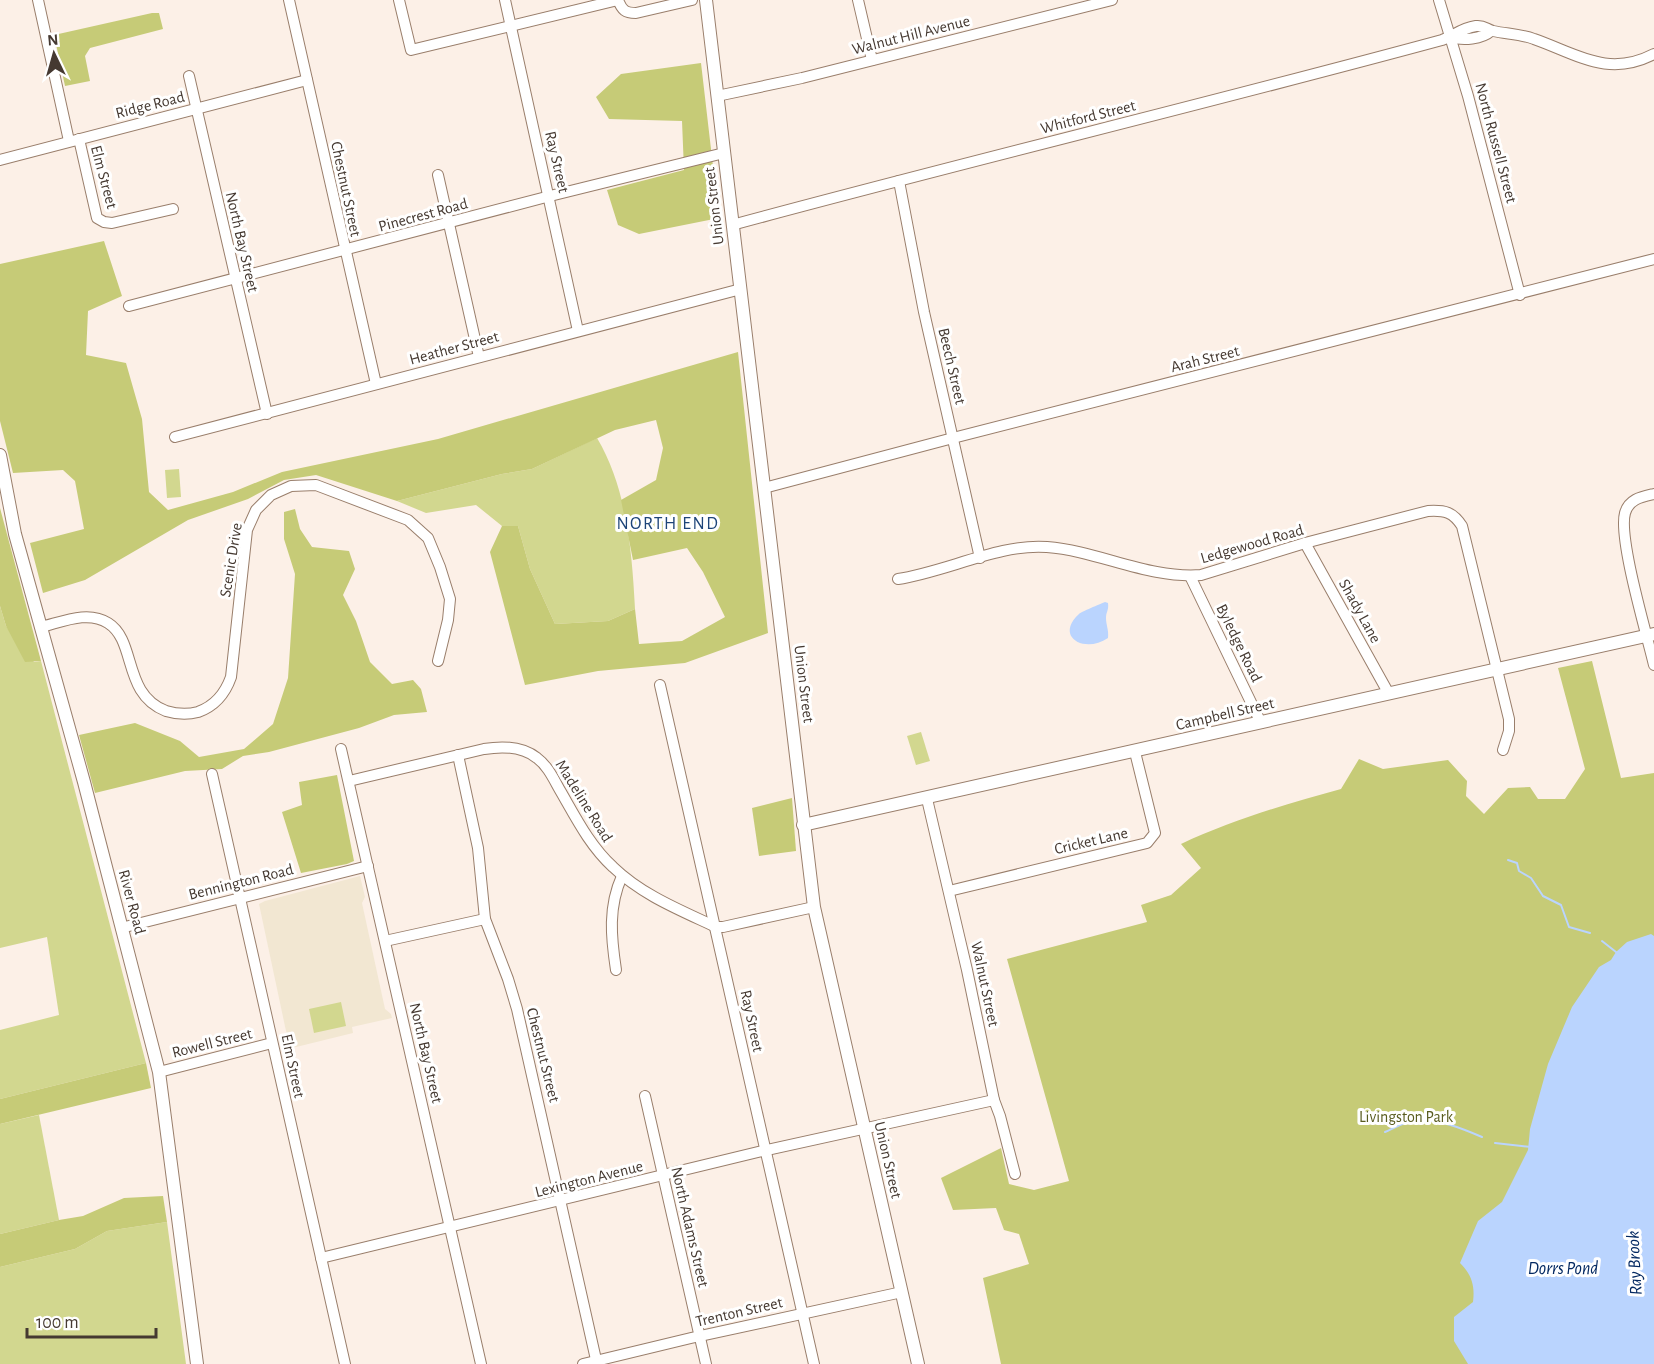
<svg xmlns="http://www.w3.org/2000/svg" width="1654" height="1364" font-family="'Alegreya Sans',sans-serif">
  <rect width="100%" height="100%" fill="#fcf0e7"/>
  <!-- education -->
  <polygon fill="#f2e7d2" points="360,876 365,897 362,903 385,1009 391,1014 392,1018 352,1027 353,1033 292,1048 286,1031 259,904 265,901"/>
  <!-- green -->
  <g fill="#d2d78f">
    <path d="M597 438C627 488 632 552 635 609L608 621 555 624 530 569 518 526H502L476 505 426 513 397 501 502 474 532 469Z"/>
    <polygon points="179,469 181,497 167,498 165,470"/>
    <polygon points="0,606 6,626 34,662 41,661 146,1063 0,1099 0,1030 59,1015 47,937 0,948"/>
    <polygon points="921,732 930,761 916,765 907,736"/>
    <polygon points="341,1002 346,1026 314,1033 309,1009"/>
    <polygon points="39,1115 59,1220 0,1234 0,1124"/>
    <polygon points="167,1222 186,1364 0,1364 0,1267 75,1249 107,1231"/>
  </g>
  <!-- forest -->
  <g fill="#c6cb77">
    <polygon points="152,13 159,13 163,29 90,48 85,56 90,81 65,86 54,35"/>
    <polygon points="701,63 719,218 639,234 618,225 607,190 684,170 682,121 609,119 596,97 621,74"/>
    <polygon points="104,241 122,296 88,311 86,355 126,363 142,419 149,492 168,510 233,492 282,472 438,439 738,352 768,633 685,663 598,671 525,685 490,552 502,526 518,526 530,569 555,624 608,621 635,609 639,644 682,641 725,617 703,572 687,548 633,560 621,500 656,480 663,448 656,420 615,430 532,469 502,474 397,501 316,475 284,480 248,499 188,520 85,580 43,593 30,543 84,529 75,481 63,470 13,473 0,421 0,264"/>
    <polygon points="0,508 41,661 25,662 6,626 0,606"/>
    <polygon points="295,509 300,529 312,547 349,551 355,569 343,595 356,621 370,662 392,684 413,680 421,689 427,712 394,715 359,728 269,752 243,756 222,769 185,771 95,793 79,735 135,723 180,741 199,757 244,749 273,724 288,678 295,574 284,539 284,512"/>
    <path d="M1592 661 1621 778 1654 773V1364H1001L983 1278 1029 1264 1019 1234 1004 1230 996 1208 953 1210 941 1178 1001 1148 1009 1184 1034 1190 1069 1181 1007 959 1147 922 1141 905 1171 895 1201 868 1181 844C1232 820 1286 804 1341 789L1359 759 1383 769 1448 760 1467 781 1466 796 1484 814 1508 788 1530 787 1538 799H1565L1585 769 1558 668Z"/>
    <polygon points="337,775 354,861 347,864 301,873 282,812 302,805 299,782"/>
    <polygon points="792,798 796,851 759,856 752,808"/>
    <polygon points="146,1063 151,1088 0,1124 0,1099"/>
    <polygon points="163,1196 167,1222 107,1231 75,1249 0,1267 0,1234 59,1220 83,1216 124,1198"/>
  </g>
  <!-- water -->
  <g fill="#bad4fe">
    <path d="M1105 602 1108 603C1109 610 1106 612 1106 618 1106 625 1109 630 1108 638 1085 654 1054 637 1079 614 1081 612 1100 604 1105 602Z"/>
    <path d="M1651 934 1654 936V1364H1468L1454 1341V1317L1473 1302C1475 1286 1472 1275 1460 1263L1478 1221 1502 1202 1528 1150 1530 1129 1548 1064 1572 1007 1599 967 1611 960 1616 952 1627 942Z"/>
  </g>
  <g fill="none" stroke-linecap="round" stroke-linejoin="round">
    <!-- stream -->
    <g stroke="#bad4fe" stroke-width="2">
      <polyline points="1508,860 1517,863 1519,871 1531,878 1543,896 1561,905 1569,927 1590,933"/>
      <polyline points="1602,941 1616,952"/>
      <path d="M1385 1132C1394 1128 1406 1121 1416 1120 1439 1119 1461 1128 1482 1137"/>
      <polyline points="1495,1143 1531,1147"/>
    </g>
    <!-- minor casing -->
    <g stroke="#997e6b" stroke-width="12">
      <g id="minor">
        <polyline points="38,0 69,141"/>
        <polyline points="289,0 376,384"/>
        <path d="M399 0 411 50 618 0C622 10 625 13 636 13L692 0"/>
        <polyline points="505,0 578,331"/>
        <polyline points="858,0 872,60"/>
        <polyline points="1439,0 1468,96 1520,295"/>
        <path d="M1451 37C1463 41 1482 39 1491 31"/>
        <polyline points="189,76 267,414"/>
        <polyline points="717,96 802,78 1112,0"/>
        <polyline points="79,139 97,218 104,222 112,223 173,209"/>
        <polyline points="0,160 307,80"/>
        <polyline points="438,175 479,357"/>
        <polyline points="899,181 924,312 980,558"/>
        <path d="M732 225C968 161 1206 104 1442 40 1456 35 1459 29 1476 26 1484 25 1486 29 1493 31 1507 34 1521 34 1534 39 1577 54 1608 78 1654 54"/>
        <polyline points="129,306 550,196 724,153"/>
        <polyline points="175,437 741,289"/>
        <polyline points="764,488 953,438 1654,259"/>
        <path d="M1654 494C1641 497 1629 499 1625 513 1618 538 1647 635 1654 665"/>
        <polyline points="1305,543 1389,694"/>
        <polyline points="1190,576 1261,723"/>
        <path d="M898 579C945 572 1002 543 1047 547 1099 551 1148 579 1201 575L1305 543 1428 511C1445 510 1453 512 1462 526L1509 719V731L1503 750"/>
        <path d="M41 627C62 622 88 610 108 623 137 641 122 694 166 711 176 714 187 715 198 712 215 706 225 694 231 677L247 530 256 510 271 495 291 486 316 485 408 520 428 538 440 567 450 599 448 620 438 661"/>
        <polyline points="660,685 814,1364"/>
        <polyline points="341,749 481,1364"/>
        <polyline points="458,755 478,848 485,919 508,979 517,1009 597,1364"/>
        <polyline points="212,774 345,1364"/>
        <path d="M349 781 484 749C502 746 522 746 537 758 548 766 554 780 561 792 576 818 590 846 613 867 642 895 680 910 716 927H723L814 907"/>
        <polyline points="927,799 967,970 994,1100 1000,1116 1015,1174"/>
        <polyline points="949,891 1147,843 1155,833 1135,752"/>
        <polyline points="121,928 368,866"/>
        <polyline points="385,941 485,919"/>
        <path d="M616 970C611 937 608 907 622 876"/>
        <polyline points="159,1072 272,1043"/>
        <polyline points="645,1096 706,1364"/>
        <polyline points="321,1258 758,1152 994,1100"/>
        <polyline points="583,1364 691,1338 902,1292"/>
      </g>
    </g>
    <!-- tertiary casing -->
    <g stroke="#997e6b" stroke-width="14">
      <g id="tertiary">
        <polyline points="706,0 814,907 918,1364"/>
        <polyline points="0,455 15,534 84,782 159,1072 197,1364"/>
        <polyline points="803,825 1654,634"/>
      </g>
    </g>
    <!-- minor -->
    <use href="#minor" stroke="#fff" stroke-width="10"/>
    <!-- tertiary -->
    <use href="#tertiary" stroke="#fff" stroke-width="12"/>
  </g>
  <g text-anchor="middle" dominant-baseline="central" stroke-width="6" stroke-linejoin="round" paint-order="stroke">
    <!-- street labels -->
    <g font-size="16" fill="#453931" stroke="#fff">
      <text transform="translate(911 35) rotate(-14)">Walnut Hill Avenue</text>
      <text transform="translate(150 105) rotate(-14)">Ridge Road</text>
      <text transform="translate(1088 117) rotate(-14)">Whitford Street</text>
      <text transform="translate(1496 143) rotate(75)">North Russell Street</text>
      <text transform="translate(557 162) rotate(77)">Ray Street</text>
      <text transform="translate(104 177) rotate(75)">Elm Street</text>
      <text transform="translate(346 189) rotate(78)">Chestnut Street</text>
      <text transform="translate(714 206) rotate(-97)">Union Street</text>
      <text transform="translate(423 215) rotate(-15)">Pinecrest Road</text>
      <text transform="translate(242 242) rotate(77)">North Bay Street</text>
      <text transform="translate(454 348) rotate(-15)">Heather Street</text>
      <text transform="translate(1205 359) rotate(-14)">Arah Street</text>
      <text transform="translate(952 366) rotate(77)">Beech Street</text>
      <text transform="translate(1252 544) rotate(-16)">Ledgewood Road</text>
      <text transform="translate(231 560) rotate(-81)">Scenic Drive</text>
      <text transform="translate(1360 611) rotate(61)">Shady Lane</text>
      <text transform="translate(1239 643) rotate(64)">Byledge Road</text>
      <text transform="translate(804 684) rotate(83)">Union Street</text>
      <text transform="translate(1225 714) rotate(-13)">Campbell Street</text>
      <text transform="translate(584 801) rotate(58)">Madeline Road</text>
      <text transform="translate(1091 841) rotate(-13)">Cricket Lane</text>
      <text transform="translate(241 882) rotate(-14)">Bennington Road</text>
      <text transform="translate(132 902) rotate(75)">River Road</text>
      <text transform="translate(985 984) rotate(78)">Walnut Street</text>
      <text transform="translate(752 1021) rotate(78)">Ray Street</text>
      <text transform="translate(212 1043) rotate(-14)">Rowell Street</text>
      <text transform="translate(426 1053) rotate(77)">North Bay Street</text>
      <text transform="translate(543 1055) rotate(76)">Chestnut Street</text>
      <text transform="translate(293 1066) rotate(78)">Elm Street</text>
      <text transform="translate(888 1160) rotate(77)">Union Street</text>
      <text transform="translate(589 1179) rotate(-14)">Lexington Avenue</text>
      <text transform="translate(690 1227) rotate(77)">North Adams Street</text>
      <text transform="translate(739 1312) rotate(-13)">Trenton Street</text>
    </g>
    <!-- park labels -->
    <g font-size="16" fill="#595c1f" stroke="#fff">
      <text x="1406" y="1117">Livingston Park</text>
    </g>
    <!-- neighbourhood labels -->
    <g font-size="18" letter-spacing="1.5" fill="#1d4478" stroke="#fff">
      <text x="668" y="524">NORTH END</text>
    </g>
    <!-- water labels -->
    <g font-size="18" font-style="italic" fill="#042962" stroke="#fff">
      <text transform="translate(1635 1263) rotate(-93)">Ray Brook</text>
      <text x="1563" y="1269">Dorrs Pond</text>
    </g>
  </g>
  <!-- north arrow -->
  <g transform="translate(54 54) rotate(355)" stroke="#ffffff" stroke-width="4.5" paint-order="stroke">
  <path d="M0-4.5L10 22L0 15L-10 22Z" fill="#453931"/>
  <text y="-9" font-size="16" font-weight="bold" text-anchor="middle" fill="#453931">N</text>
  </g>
  <!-- scale -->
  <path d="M27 1328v9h129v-9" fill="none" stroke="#453931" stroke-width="3"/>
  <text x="36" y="1328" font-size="18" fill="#453931" stroke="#ffffff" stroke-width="4.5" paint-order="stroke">100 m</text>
</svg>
